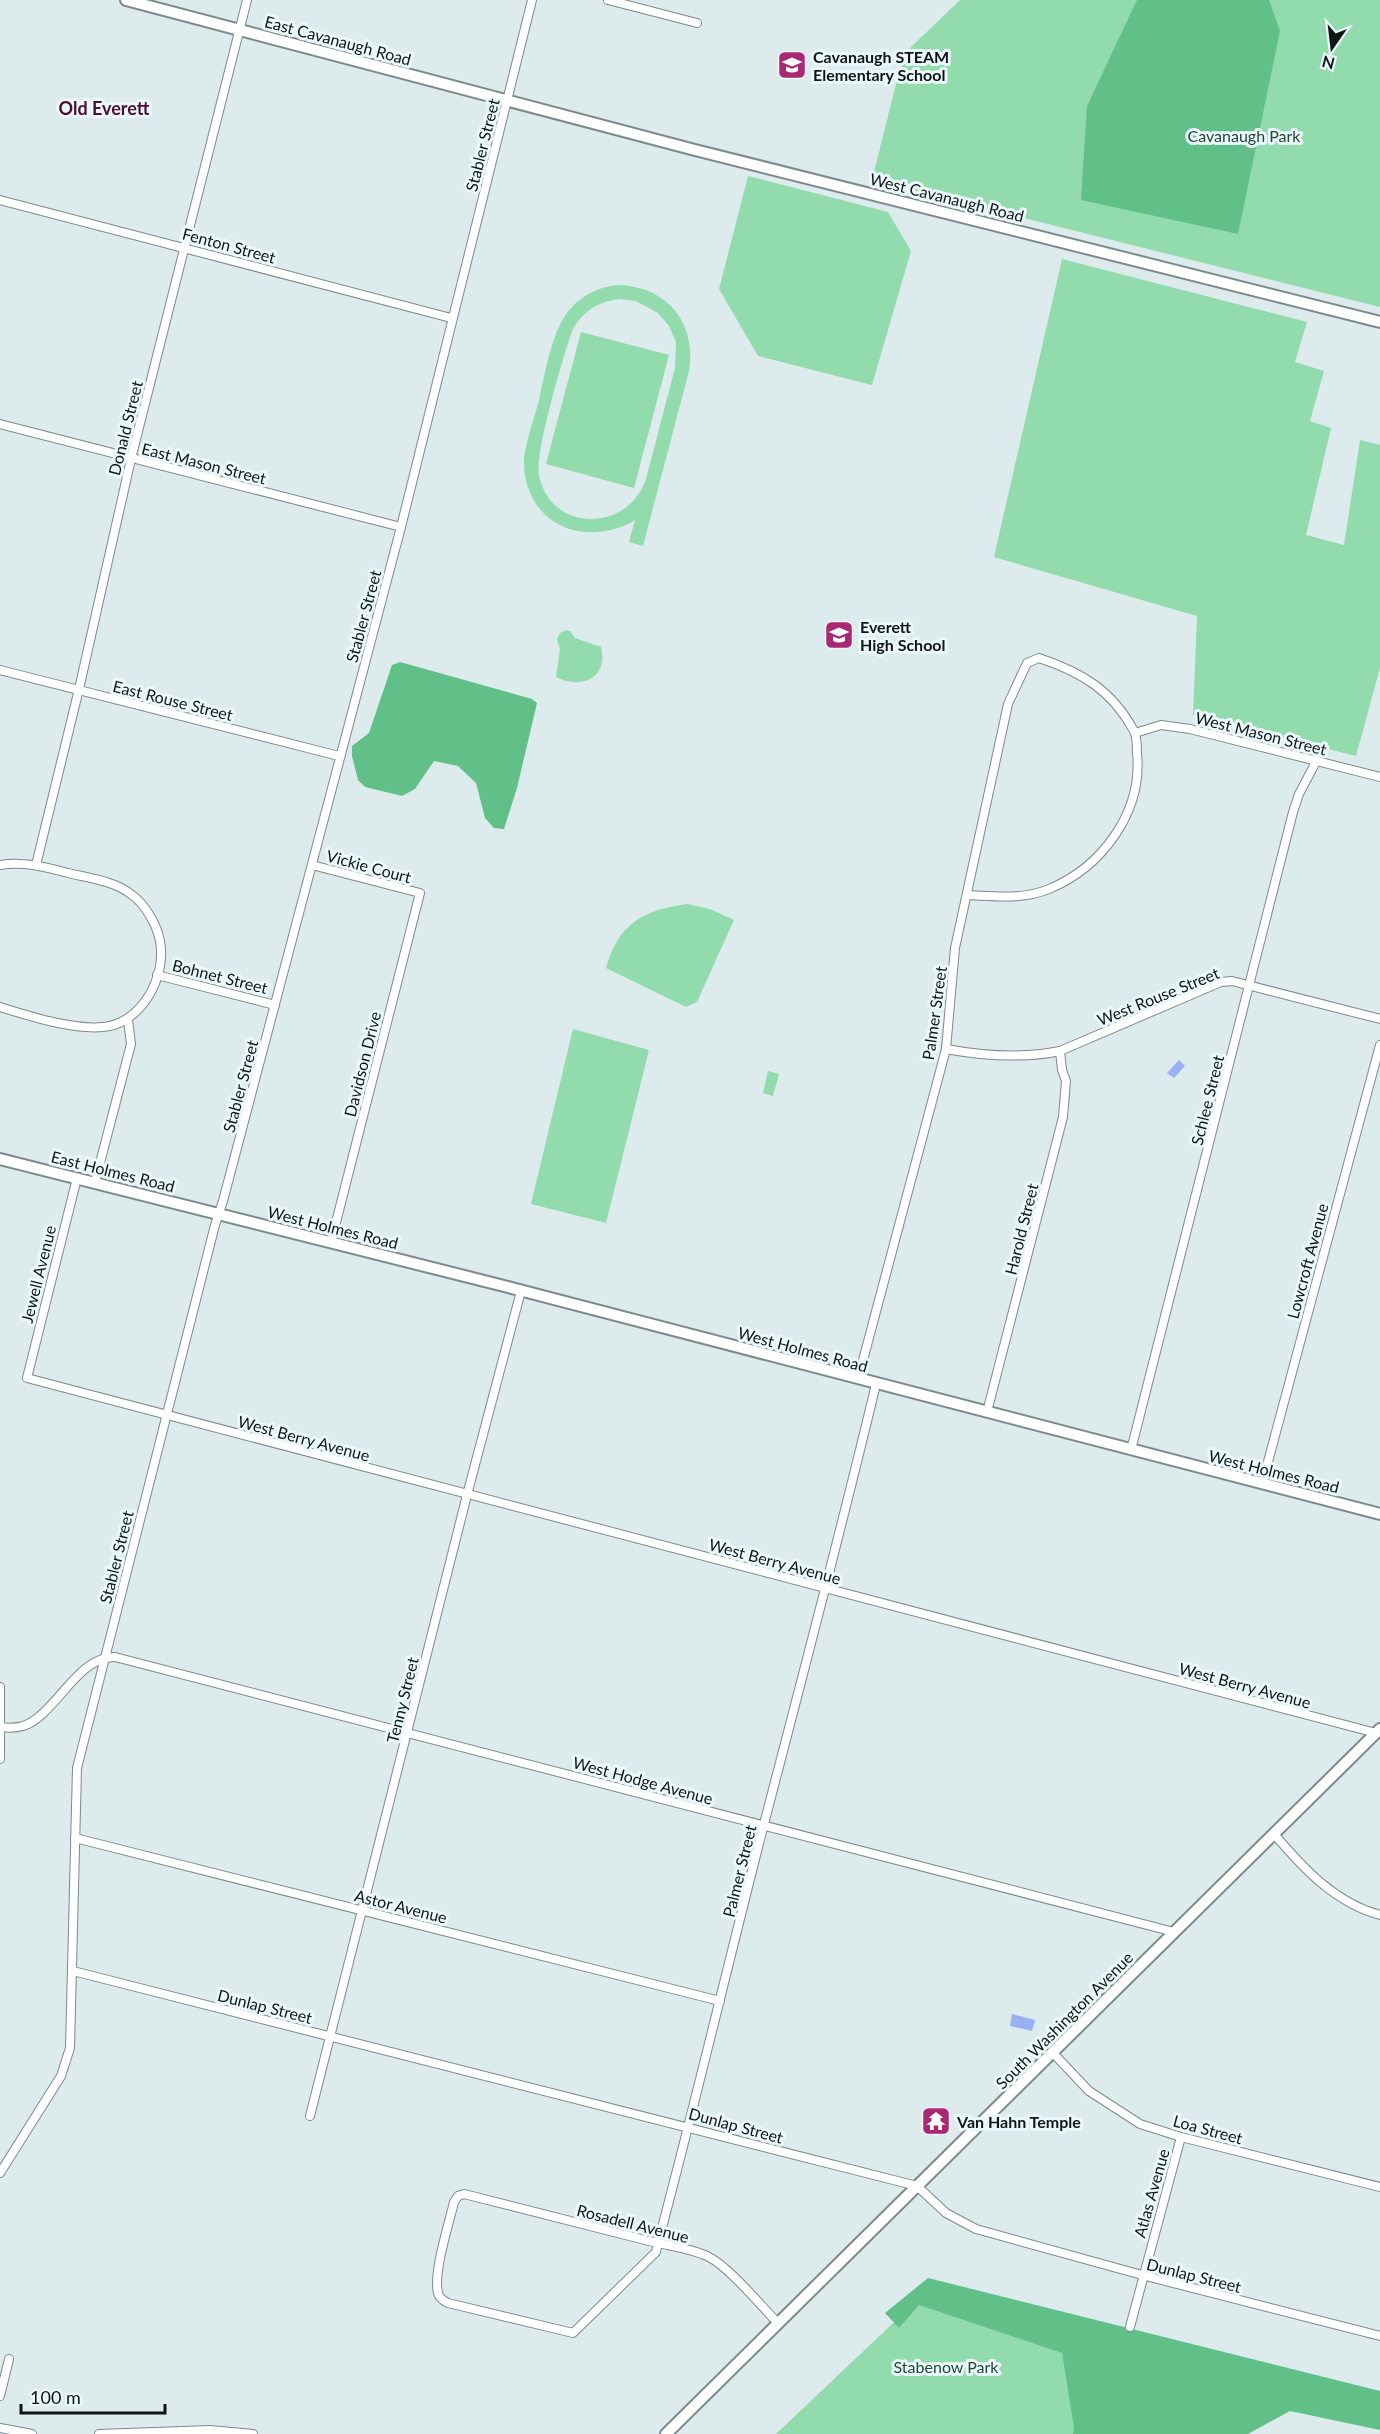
<svg xmlns="http://www.w3.org/2000/svg" width="1380" height="2434" font-family="Lato,sans-serif">
  <rect width="100%" height="100%" fill="#ddebed"/>
  <!-- green -->
  <g fill="#92dbad" fill-rule="evenodd">
    <polygon points="960,0 1380,0 1380,307 872,180 899,72 911,47"/>
    <polygon points="748,176 888,212 911,251 872,385 758,356 719,289"/>
    <polygon points="1062,259 1307,322 1295,362 1324,371 1310,421 1331,428 1306,535 1344,545 1360,440 1380,445 1380,668 1356,756 1193,715 1197,616 994,557"/>
    <path d="M618 285C667 286 697 323 689 371L643 546 629 542 635 520C593 545 538 532 526 480 524 473 524 464 524 457 527 439 533 421 538 404 545 375 551 331 570 309 583 294 599 287 618 285ZM619 299 636 301 658 313 669 326 676 342 675 368 646 479C628 533 550 533 539 475 535 452 563 357 572 331 582 312 597 302 619 299Z"/>
    <polygon points="581,332 669,355 634,488 546,464"/>
    <path d="M566 630 570 631 575 638 601 647C609 678 581 690 556 677L560 649 557 639 560 633Z"/>
    <path d="M687 904 710 909 734 920 697 1002 686 1007 606 968C618 924 643 910 687 904Z"/>
    <polygon points="573,1029 649,1050 606,1223 531,1204"/>
    <polygon points="768,1071 779,1074 773,1096 763,1093"/>
    <polygon points="929,2289 1219,2380 1207,2434 776,2434"/>
  </g>
  <!-- forest -->
  <g fill="#60c088">
    <polygon points="1137,0 1269,0 1280,31 1238,234 1081,200 1087,106"/>
    <polygon points="400,662 532,699 537,703 517,788 504,829 494,828 485,818 476,783 458,766 434,761 415,789 402,796 365,787 358,780 352,756 352,746 369,733 392,665"/>
    <polygon points="928,2278 1380,2391 1380,2430 1290,2411 1248,2434 1073,2434 1074,2427 1062,2353 919,2305 899,2328 885,2313"/>
  </g>
  <!-- water -->
  <g fill="#97b1f2">
    <polygon points="1179,1060 1185,1066 1174,1078 1167,1073"/>
    <polygon points="1012,2014 1035,2020 1032,2031 1010,2026"/>
  </g>
  <g fill="none" stroke-linecap="round" stroke-linejoin="round">
    <!-- street casing -->
    <g stroke="#7d8a8c" stroke-width="10">
      <g id="street">
        <polyline points="608,0 697,23"/>
        <polyline points="0,200 451,318"/>
        <polyline points="0,424 401,527"/>
        <polyline points="0,670 339,756"/>
        <polyline points="1135,733 1161,725 1190,729 1380,777"/>
        <path d="M0 865C23 861 46 867 68 873 89 878 115 881 132 895 145 904 157 925 160 941 167 977 141 1024 103 1027 73 1030 29 1016 0 1007"/>
        <polyline points="36,865 79,689 131,459 247,0"/>
        <polyline points="312,865 420,893 331,1242"/>
        <polyline points="157,975 275,1005"/>
        <path d="M946 1049C984 1056 1022 1059 1060 1051L1221 982 1232 981 1380 1019"/>
        <polyline points="77,1178 27,1378 1376,1733"/>
        <polyline points="95,1182 131,1044 128,1020"/>
        <path d="M858 1379 946 1049 955 948 1008 704 1027 663 1039 658C1081 672 1112 690 1134 731 1137 737 1137 746 1137 753 1143 812 1102 867 1049 889 1023 900 994 896 967 895"/>
        <polyline points="987,1412 1063,1117 1066,1081 1062,1070 1060,1051"/>
        <polyline points="1131,1450 1293,812 1299,794 1317,760"/>
        <polyline points="1262,1484 1380,1045"/>
        <polyline points="0,1687 0,1759"/>
        <path d="M0 1727C8 1728 16 1728 23 1726 55 1716 77 1656 115 1657L1174 1932"/>
        <path d="M1274 1834C1303 1868 1335 1903 1380 1915"/>
        <polyline points="75,1838 720,2001"/>
        <polyline points="73,1971 917,2186 946,2213 976,2229 1142,2275 1380,2336"/>
        <polyline points="1053,2053 1089,2091 1140,2124 1181,2137 1380,2187"/>
        <polyline points="310,2116 467,1495 521,1291"/>
        <polyline points="0,2173 61,2076 70,2048 77,1768 215,1225 223,1201 401,527 532,0"/>
        <path d="M778 2323C760 2305 730 2268 709 2257 691 2248 669 2246 649 2241L464 2194 458 2196 454 2202C449 2224 433 2272 438 2293 439 2298 444 2301 448 2303L573 2333 656 2252 658 2243C695 2104 728 1964 764 1824 802 1678 841 1531 876 1384"/>
        <polyline points="1130,2327 1181,2137"/>
        <polyline points="0,2396 9,2359"/>
        <polyline points="0,2428 32,2434"/>
        <polyline points="99,2434 210,2430 253,2434"/>
      </g>
    </g>
    <!-- secondary casing -->
    <g stroke="#7d8a8c" stroke-width="14">
      <g id="secondary">
        <polyline points="126,0 695,150 1380,322"/>
        <polyline points="0,1159 508,1287 1380,1514"/>
        <polyline points="666,2434 1380,1729"/>
      </g>
    </g>
    <!-- street -->
    <use href="#street" stroke="#fff" stroke-width="8"/>
    <!-- secondary -->
    <use href="#secondary" stroke="#fff" stroke-width="10"/>
  </g>
  <!-- icons -->
  <defs>
    <g id="school-square" transform="scale(1.5)"><rect x="-9" y="-9" width="18" height="18" rx="4" fill="#aa2772" stroke="#eaf8fb"/><path d="M0-5L7-2L0 1L-7-2ZM-4 1L0 2.5L4 1V4Q0 6-4 4Z" fill="#fff"/></g>
    <g id="temple-square" transform="scale(1.5)"><rect x="-9" y="-9" width="18" height="18" rx="4" fill="#aa2772" stroke="#eaf8fb"/><path d="M0-6L5-2H3V0L6.5 2.5H4V6H1.5V3h-3V6H-4V2.5H-6.5L-3 0V-2H-5Z" fill="#fff"/></g>
  </defs>
  <g fill-rule="evenodd">
    <use href="#school-square" x="792" y="65"/>
    <use href="#school-square" x="839" y="635"/>
    <use href="#temple-square" x="936" y="2121"/>
  </g>
  <g text-anchor="middle" dominant-baseline="central" stroke-width="6" stroke-linejoin="round" paint-order="stroke">
    <!-- street labels -->
    <g font-size="16" fill="#101516" stroke="#eaf8fb">
      <text transform="translate(338 40) rotate(15)">East Cavanaugh Road</text>
      <text transform="translate(482 145) rotate(-76)">Stabler Street</text>
      <text transform="translate(947 197) rotate(14)">West Cavanaugh Road</text>
      <text transform="translate(229 245) rotate(15)">Fenton Street</text>
      <text transform="translate(125 428) rotate(-76)">Donald Street</text>
      <text transform="translate(204 463) rotate(14)">East Mason Street</text>
      <text transform="translate(363 616) rotate(-75)">Stabler Street</text>
      <text transform="translate(173 700) rotate(14)">East Rouse Street</text>
      <text transform="translate(1261 733) rotate(14)">West Mason Street</text>
      <text transform="translate(369 866) rotate(15)">Vickie Court</text>
      <text transform="translate(220 976) rotate(14)">Bohnet Street</text>
      <text transform="translate(1158 996) rotate(-22)">West Rouse Street</text>
      <text transform="translate(934 1013) rotate(-82)">Palmer Street</text>
      <text transform="translate(362 1064) rotate(-76)">Davidson Drive</text>
      <text transform="translate(240 1086) rotate(-75)">Stabler Street</text>
      <text transform="translate(1207 1100) rotate(-76)">Schlee Street</text>
      <text transform="translate(113 1171) rotate(14)">East Holmes Road</text>
      <text transform="translate(333 1227) rotate(14)">West Holmes Road</text>
      <text transform="translate(1021 1229) rotate(-76)">Harold Street</text>
      <text transform="translate(1307 1261) rotate(-75)">Lowcroft Avenue</text>
      <text transform="translate(38 1274) rotate(-76)">Jewell Avenue</text>
      <text transform="translate(803 1349) rotate(15)">West Holmes Road</text>
      <text transform="translate(304 1438) rotate(15)">West Berry Avenue</text>
      <text transform="translate(1274 1471) rotate(14)">West Holmes Road</text>
      <text transform="translate(116 1557) rotate(-76)">Stabler Street</text>
      <text transform="translate(775 1561) rotate(15)">West Berry Avenue</text>
      <text transform="translate(1245 1685) rotate(15)">West Berry Avenue</text>
      <text transform="translate(402 1700) rotate(-76)">Tenny Street</text>
      <text transform="translate(643 1780) rotate(15)">West Hodge Avenue</text>
      <text transform="translate(739 1871) rotate(-76)">Palmer Street</text>
      <text transform="translate(401 1906) rotate(14)">Astor Avenue</text>
      <text transform="translate(265 2006) rotate(14)">Dunlap Street</text>
      <text transform="translate(1064 2020) rotate(-45)">South Washington Avenue</text>
      <text transform="translate(736 2125) rotate(15)">Dunlap Street</text>
      <text transform="translate(1208 2129) rotate(15)">Loa Street</text>
      <text transform="translate(1151 2193) rotate(-74)">Atlas Avenue</text>
      <text transform="translate(633 2223) rotate(14)">Rosadell Avenue</text>
      <text transform="translate(1194 2275) rotate(14)">Dunlap Street</text>
    </g>
    <!-- poi labels -->
    <g font-size="16" font-weight="bold" fill="#101516" stroke="#eaf8fb" text-anchor="start">
      <text x="813" y="56">Cavanaugh STEAM<tspan x="813" dy="18">Elementary School</tspan></text>
      <text x="860" y="626">Everett<tspan x="860" dy="18">High School</tspan></text>
      <text x="957" y="2121">Van Hahn Temple</text>
    </g>
    <!-- park labels -->
    <g font-size="16" fill="#214932" stroke="#eaf8fb">
      <text x="1244" y="135">Cavanaugh Park</text>
      <text x="946" y="2366">Stabenow Park</text>
    </g>
    <!-- neighbourhood labels -->
    <g font-size="18" font-weight="bold" fill="#4c0e31" stroke="#eaf8fb">
      <text x="104" y="108">Old Everett</text>
    </g>
  </g>
  <!-- north arrow -->
  <g transform="translate(1332 48) rotate(194)" stroke="#eaf8fb" stroke-width="4.5" paint-order="stroke">
  <path d="M0-4.5L10 22L0 15L-10 22Z" fill="#101516"/>
  <text y="-9" font-size="16" font-weight="bold" text-anchor="middle" fill="#101516">N</text>
  </g>
  <!-- scale -->
  <path d="M21 2404v9h144v-9" fill="none" stroke="#101516" stroke-width="3"/>
  <text x="30" y="2404" font-size="18" fill="#101516" stroke="#eaf8fb" stroke-width="4.5" paint-order="stroke">100 m</text>
</svg>
